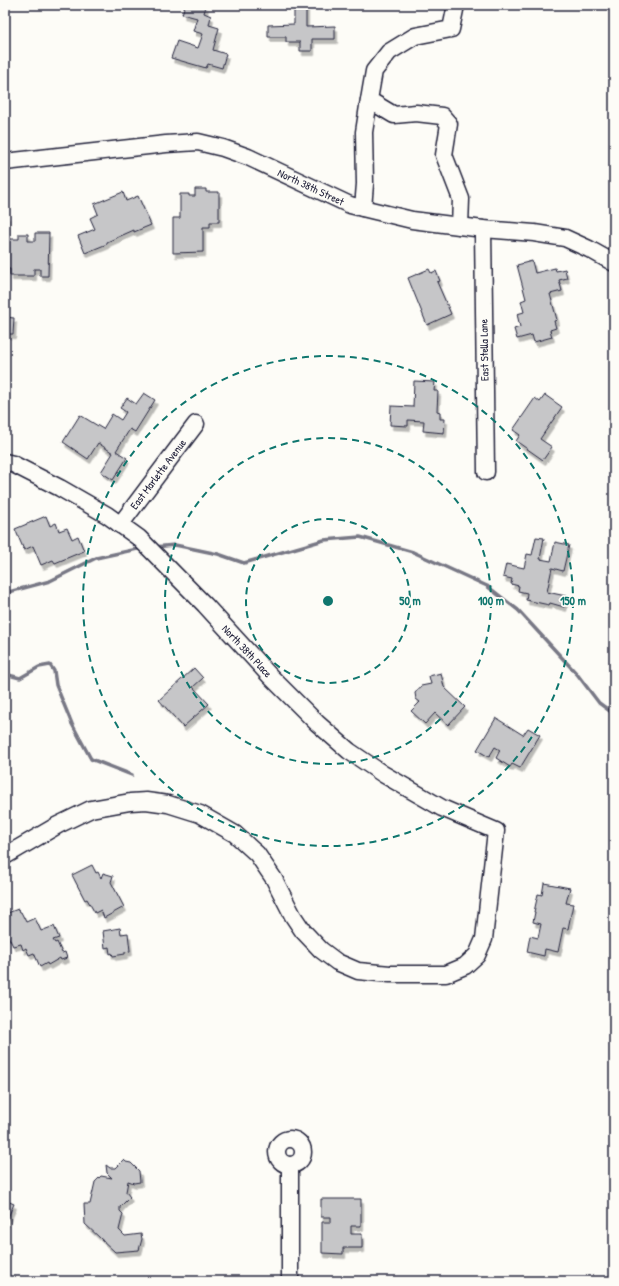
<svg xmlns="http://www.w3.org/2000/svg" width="619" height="1286" font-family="'Patrick Hand',sans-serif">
  <defs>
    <filter id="shadow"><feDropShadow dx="2.5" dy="4.5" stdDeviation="0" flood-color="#0004"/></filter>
  </defs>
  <rect width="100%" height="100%" fill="#fdfcf7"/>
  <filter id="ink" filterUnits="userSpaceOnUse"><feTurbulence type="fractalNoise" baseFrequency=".025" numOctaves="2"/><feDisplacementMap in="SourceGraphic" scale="8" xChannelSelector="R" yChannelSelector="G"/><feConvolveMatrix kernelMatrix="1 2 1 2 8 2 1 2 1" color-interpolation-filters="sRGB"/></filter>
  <g filter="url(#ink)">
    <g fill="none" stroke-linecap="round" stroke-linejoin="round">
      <!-- stream -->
      <g stroke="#787885" stroke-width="3.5">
        <polyline points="154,547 175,545 218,554 244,563 324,540 360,537 413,552 487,586 518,610 577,674 599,703 614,714"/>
        <polyline points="5,593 50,581 96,558 142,548"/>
        <polyline points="5,674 20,678 39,667 50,665 54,671 56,685 72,724 91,759 132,775"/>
      </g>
    </g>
    <!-- building -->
    <g fill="#c6c6c8" stroke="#22223b" filter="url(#shadow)">
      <polygon points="185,5 206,6 204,13 211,16 209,25 219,28 213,50 226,54 222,68 208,64 206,68 171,58 177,41 198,48 203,34 193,31 197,18 182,14"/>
      <polygon points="294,5 306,5 306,27 335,26 335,39 312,39 312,51 300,51 300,42 286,42 286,37 268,37 268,25 294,24"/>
      <polygon points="195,189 206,189 206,192 219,192 219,222 210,222 210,227 203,227 203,252 173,253 173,218 180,218 180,194 189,194 189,196 195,196"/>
      <polygon points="123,192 126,201 138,196 151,225 134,232 134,230 107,242 107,244 85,253 78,236 95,229 90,218 98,214 94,204"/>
      <polygon points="5,215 7,215 7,239 19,239 19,234 28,234 28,241 35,241 35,233 49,233 48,276 40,276 40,269 34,269 34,276 10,276 10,269 5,269"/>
      <polygon points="532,261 535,273 555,268 556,271 565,269 567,278 559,280 562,291 550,294 557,320 554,321 556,328 550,330 552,337 534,342 532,335 517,339 514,329 520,327 517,314 524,312 521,301 526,299 517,265"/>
      <polygon points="429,269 431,273 436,271 440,281 437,282 451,314 427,325 408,278"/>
      <polygon points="5,317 14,318 13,334 5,334"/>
      <polygon points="414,381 435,382 434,391 438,391 437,411 440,412 440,419 445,419 444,433 423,431 424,421 408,420 408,426 390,425 391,406 413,407"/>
      <polygon points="144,393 155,400 135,432 130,429 116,451 127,458 113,480 101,472 113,453 98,443 88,459 63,442 80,415 103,429 112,414 121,420 126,412 120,408 127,398 136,404"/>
      <polygon points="545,395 562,407 540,439 552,447 543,460 516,441 520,435 513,430 535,398 540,402"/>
      <polygon points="46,516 50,526 56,523 59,531 67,528 72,539 78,536 84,551 55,563 53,560 41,565 33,546 24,550 15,529"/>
      <polygon points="536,537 544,538 540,559 551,561 555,542 569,545 563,571 552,568 547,592 566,596 564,607 550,603 549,605 526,600 527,593 518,591 519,586 511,584 512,579 503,577 506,564 524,568 527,554 532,555"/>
      <polygon points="194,668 203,678 193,687 209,704 183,727 159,700"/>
      <polygon points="441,673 444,687 465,707 448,725 435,713 425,724 411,711 420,702 416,699 415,693 421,686 431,684 429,676"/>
      <polygon points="496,718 523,735 528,728 540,735 520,768 512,764 510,767 496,758 500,750 495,747 489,757 477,750"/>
      <polygon points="92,865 96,873 98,872 101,878 103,873 113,876 111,882 124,907 104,918 101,910 95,913 87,899 85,900 72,875"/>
      <polygon points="544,883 570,888 566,903 573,904 568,929 563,928 558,952 545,949 544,956 527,952 530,936 538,938 541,924 533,922 535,912 534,912 538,894 542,895"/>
      <polygon points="18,909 20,912 21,912 26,922 35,918 41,931 54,926 59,938 53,940 55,943 57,942 62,953 65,952 67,958 61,960 60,958 48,965 47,963 40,967 34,953 29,955 26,948 23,950 21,944 13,946 6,932 5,932 5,924 7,923 5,919 5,914"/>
      <polygon points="120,928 121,934 128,933 130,951 125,952 125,954 113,956 112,953 110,954 109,947 105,948 103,931"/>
      <polygon points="124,1160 126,1162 131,1163 139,1171 140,1182 134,1183 128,1181 126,1192 130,1197 120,1207 120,1211 123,1214 119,1230 125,1236 141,1234 142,1239 139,1250 115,1252 85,1224 84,1204 90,1204 95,1182 101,1176 112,1178 107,1173 106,1165 110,1168 116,1168"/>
      <polygon points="321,1199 361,1199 361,1226 351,1226 351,1234 362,1234 362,1248 343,1248 343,1254 322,1253 322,1222 331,1222 331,1217 321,1217"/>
      <polygon points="5,1200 14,1204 5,1224"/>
    </g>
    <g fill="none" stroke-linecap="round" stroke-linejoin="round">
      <!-- minor casing -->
      <g stroke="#22223b" stroke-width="19">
        <g id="minor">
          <polyline points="456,5 451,29 415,36 389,52 374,71 369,100 394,115 416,113 442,116 449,124 444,155 461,199 460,226"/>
          <polyline points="5,162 166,144 198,142 223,148 248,157 350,205 412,220 483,229 534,233 565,238 589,249 614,263"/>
          <polyline points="363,208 365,184 364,132 369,100"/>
          <polyline points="483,229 486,472"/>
          <polyline points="5,462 13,464 60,488 107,515 139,538 205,605 270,676 317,723 349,751 383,774 442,808 496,831 484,939 477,955 465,966 446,974 390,974 358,971 337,962 321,950 303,931 293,916 274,879 257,854 235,834 200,814 168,804 146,801 130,802 91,809 58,825 5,856"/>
          <polyline points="120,525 177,449 196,424"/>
          <circle cx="290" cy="1152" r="13"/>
          <polyline points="290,1281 290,1165"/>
        </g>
      </g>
      <!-- minor -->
      <use href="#minor" stroke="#fdfcf7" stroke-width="16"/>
    </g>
  </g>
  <!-- distance rings -->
  <g fill="none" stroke="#0f766e" stroke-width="2" stroke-dasharray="7 5">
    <circle cx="328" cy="601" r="82"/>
    <circle cx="328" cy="601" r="163"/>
    <circle cx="328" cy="601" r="245"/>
  </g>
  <g text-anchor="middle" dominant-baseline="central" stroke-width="3.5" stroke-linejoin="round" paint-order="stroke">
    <!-- street labels -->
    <g font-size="11" fill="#22223b" stroke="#fdfcf7">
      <text transform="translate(311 187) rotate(25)">North 38th Street</text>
      <text transform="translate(484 350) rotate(-91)">East Stella Lane</text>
      <text transform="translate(158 474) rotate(-53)">East Marlette Avenue</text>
      <text transform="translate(247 651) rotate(47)">North 38th Place</text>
    </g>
  </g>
  <circle cx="328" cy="601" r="6" fill="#0f766e" stroke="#fdfcf7" stroke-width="2"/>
  <g font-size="12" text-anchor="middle" font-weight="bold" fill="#0f766e" stroke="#fdfcf7" stroke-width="3.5" stroke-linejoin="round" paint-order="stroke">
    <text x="410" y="605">50 m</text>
    <text x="491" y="605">100 m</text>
    <text x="573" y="605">150 m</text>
  </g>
  <!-- margin -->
  <rect width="619" height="1286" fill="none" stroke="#fdfcf7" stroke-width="20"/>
  <rect x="10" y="10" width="599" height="1266" fill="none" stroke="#22223b" stroke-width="1.5" filter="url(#ink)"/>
</svg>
